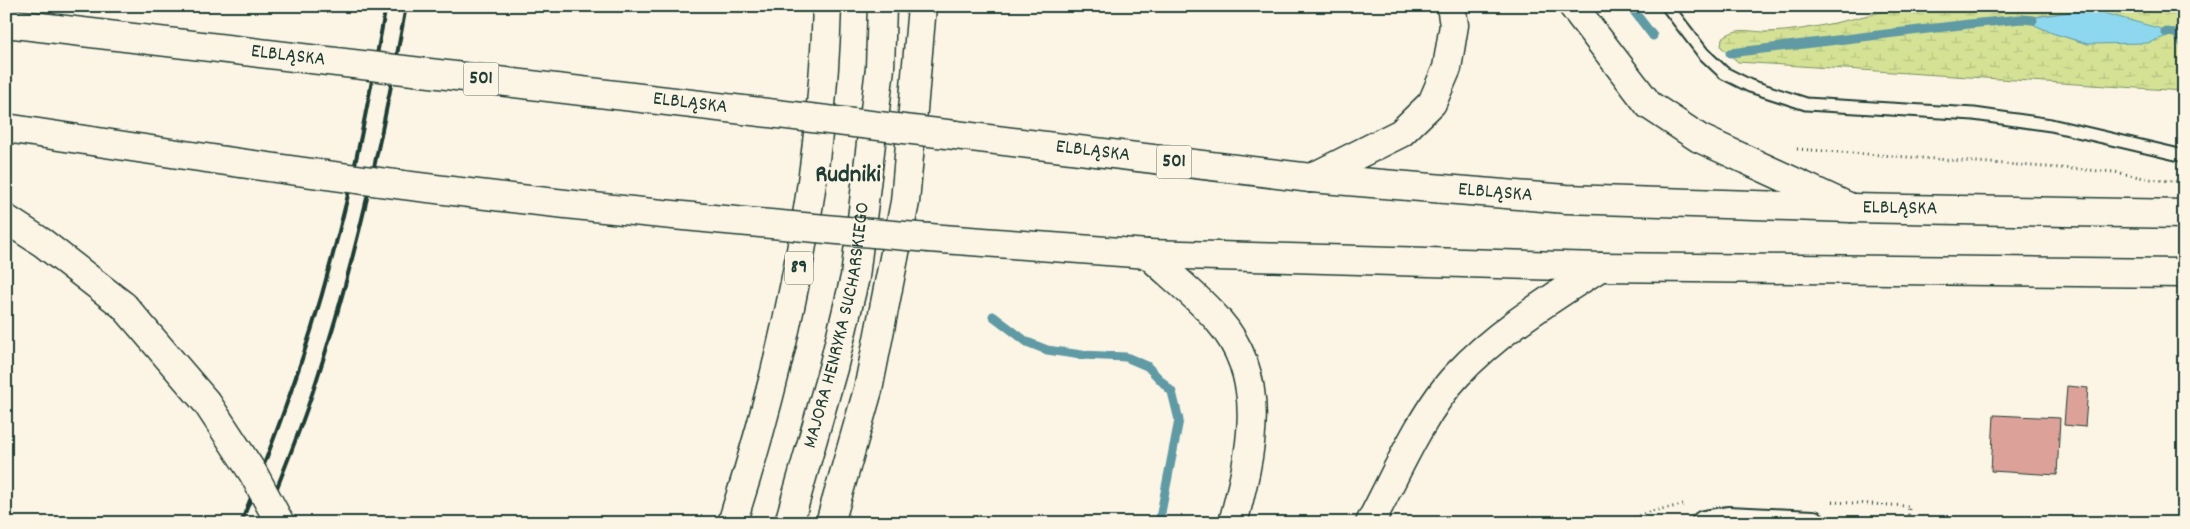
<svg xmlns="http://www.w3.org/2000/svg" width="2190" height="529" font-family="Dekko,sans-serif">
  <defs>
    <pattern id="wetland-marsh" width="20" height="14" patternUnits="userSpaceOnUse" patternTransform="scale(1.25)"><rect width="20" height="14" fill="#d5e295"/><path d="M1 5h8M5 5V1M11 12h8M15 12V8" fill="none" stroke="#b6c381"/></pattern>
  </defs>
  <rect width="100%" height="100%" fill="#fcf5e5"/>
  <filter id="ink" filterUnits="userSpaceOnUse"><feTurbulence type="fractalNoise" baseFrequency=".02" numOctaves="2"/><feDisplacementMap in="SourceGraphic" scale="10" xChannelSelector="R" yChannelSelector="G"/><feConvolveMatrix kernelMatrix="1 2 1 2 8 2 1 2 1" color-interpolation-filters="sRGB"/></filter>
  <g filter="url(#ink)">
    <!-- wetland -->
    <path fill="url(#wetland-marsh)" stroke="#7a9064" fill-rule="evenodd" d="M1907 6H2184V91L1738 62 1721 47 1722 38C1739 26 1748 32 1767 32 1813 31 1861 16 1907 6ZM2089 9 2088 44 2053 33 2023 19Z"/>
    <!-- water -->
    <polygon fill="#8dd8ee" stroke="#619aa4" points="2089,9 2176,33 2148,43 2088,44 2052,33 2022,19"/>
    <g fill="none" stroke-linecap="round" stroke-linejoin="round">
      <!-- stream -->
      <g stroke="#619aa4" stroke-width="9">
        <polyline points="1630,6 1653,36"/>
        <polyline points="2165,32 2176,33 2184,45"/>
        <polyline points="1730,53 1969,24 2022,19 2033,20"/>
        <polyline points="993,316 1027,342 1047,350 1082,355 1126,357 1147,366 1172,392 1179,420 1159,523"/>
      </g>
    </g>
    <!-- building -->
    <g fill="#dca299" stroke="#1f3d34">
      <polygon points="2067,386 2088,388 2085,427 2064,425"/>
      <polygon points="1994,415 2060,418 2057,475 1991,471"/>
    </g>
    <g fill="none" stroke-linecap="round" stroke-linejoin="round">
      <!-- service casing -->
      <g stroke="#1f3d34" stroke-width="15">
        <polyline id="service" points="1667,6 1703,53 1724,73 1750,86 1806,104 1974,114 2051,125 2184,156"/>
      </g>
      <!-- minor casing -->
      <g stroke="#1f3d34" stroke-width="28">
        <polyline id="minor" points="1704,523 1728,519 1813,523"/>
      </g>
      <!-- secondary casing -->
      <g stroke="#1f3d34" stroke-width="31">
        <g id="secondary">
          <path id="s1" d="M1311 178 1566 199 1851 208 2184 214"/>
          <polyline points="1148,254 1600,267 2184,273"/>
        </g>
      </g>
      <!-- primary casing -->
      <g stroke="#1f3d34" stroke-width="31">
        <g id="primary">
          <path id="s2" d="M955 135 1311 178"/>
          <polyline points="929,238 1148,254"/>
        </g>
      </g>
      <!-- trunk casing -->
      <g stroke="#1f3d34" stroke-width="31">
        <g id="trunk">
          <polyline points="1573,6 1649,105 1699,138 1851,208"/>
          <polyline points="1311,178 1401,133 1432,103 1447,68 1454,25 1451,6"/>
          <polyline points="6,219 43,243 124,306"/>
          <path d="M1148 254C1171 276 1197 296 1218 320 1270 379 1251 454 1233 523"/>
          <path d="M732 523C786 356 822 182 827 6"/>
          <path id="s3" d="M789 523 833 368 855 277 880 68 882 6"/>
          <polyline points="830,523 868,390 905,202 922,6"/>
          <path d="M1370 523C1394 478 1422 412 1457 375 1498 331 1550 300 1600 267"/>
        </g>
      </g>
      <!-- path -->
      <g stroke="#1f3d34" stroke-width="3" stroke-dasharray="1 4" stroke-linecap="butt">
        <polyline points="1797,149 2115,172 2149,179 2184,182"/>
        <polyline points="1832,502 1909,506 1908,523"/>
        <polyline points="1620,523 1651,511 1683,505"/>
      </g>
      <!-- service -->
      <use href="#service" stroke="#fcf5e5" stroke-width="11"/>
      <!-- minor -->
      <use href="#minor" stroke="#fcf5e5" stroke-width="24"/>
      <!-- secondary -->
      <use href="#secondary" stroke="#fcf5e5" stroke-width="28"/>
      <!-- primary -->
      <use href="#primary" stroke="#fcf5e5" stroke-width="28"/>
      <!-- trunk -->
      <use href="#trunk" stroke="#fcf5e5" stroke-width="28"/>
      <!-- rail -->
      <g stroke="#1f3d34" stroke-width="4">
        <path d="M241 523C275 438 307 353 330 265 354 180 370 93 386 6"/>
        <path d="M263 523C281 477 300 432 315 385 356 261 383 134 406 6"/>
      </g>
      <!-- primary-bridge casing -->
      <g stroke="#1f3d34" stroke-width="31" stroke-linecap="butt">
        <g id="primary-bridge">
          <path id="s4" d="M6 23 955 135"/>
          <path d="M6 128C163 152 320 176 478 194 628 212 778 225 929 238"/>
        </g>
      </g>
      <!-- trunk-bridge casing -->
      <g stroke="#1f3d34" stroke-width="31" stroke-linecap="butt">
        <polyline id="trunk-bridge" points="124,306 207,403 253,473 280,523"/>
      </g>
      <!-- primary-bridge -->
      <use href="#primary-bridge" stroke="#fcf5e5" stroke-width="28"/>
      <!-- trunk-bridge -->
      <use href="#trunk-bridge" stroke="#fcf5e5" stroke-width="28"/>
    </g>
  </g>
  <g text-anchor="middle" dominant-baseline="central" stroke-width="5" stroke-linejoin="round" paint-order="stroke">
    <!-- shield labels -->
    <g fill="#fcf5e5" stroke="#617469" stroke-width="1">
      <rect x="463.5" y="62.5" width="35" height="33" rx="4"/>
      <rect x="1156.5" y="145.5" width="35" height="33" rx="4"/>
      <rect x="785" y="251.5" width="28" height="33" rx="4"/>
    </g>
    <g font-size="19" font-weight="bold" fill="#1f3d34">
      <text x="481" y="79">501</text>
      <text x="1174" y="162">501</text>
      <text x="799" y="268">89</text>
    </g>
    <!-- street labels -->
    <g font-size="20" fill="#1f3d34" stroke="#fcf5e5">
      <text stroke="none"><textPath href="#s4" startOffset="284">ELBLĄSKA</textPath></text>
      <text stroke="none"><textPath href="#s4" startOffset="689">ELBLĄSKA</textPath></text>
      <text stroke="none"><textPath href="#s2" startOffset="139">ELBLĄSKA</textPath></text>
      <text stroke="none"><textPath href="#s1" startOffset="185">ELBLĄSKA</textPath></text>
      <text stroke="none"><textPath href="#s1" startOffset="590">ELBLĄSKA</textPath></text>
      <text stroke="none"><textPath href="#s3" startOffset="204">MAJORA HENRYKA SUCHARSKIEGO</textPath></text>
    </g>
    <!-- district labels -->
    <g font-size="25" font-weight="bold" fill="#1f3d34" stroke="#fcf5e5">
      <text x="848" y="176">Rudniki</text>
    </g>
  </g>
  <!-- margin -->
  <rect width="2190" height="529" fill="none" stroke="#fcf5e5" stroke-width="25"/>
  <rect x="12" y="12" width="2165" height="504" fill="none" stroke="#1f3d34" stroke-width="2" filter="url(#ink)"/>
</svg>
